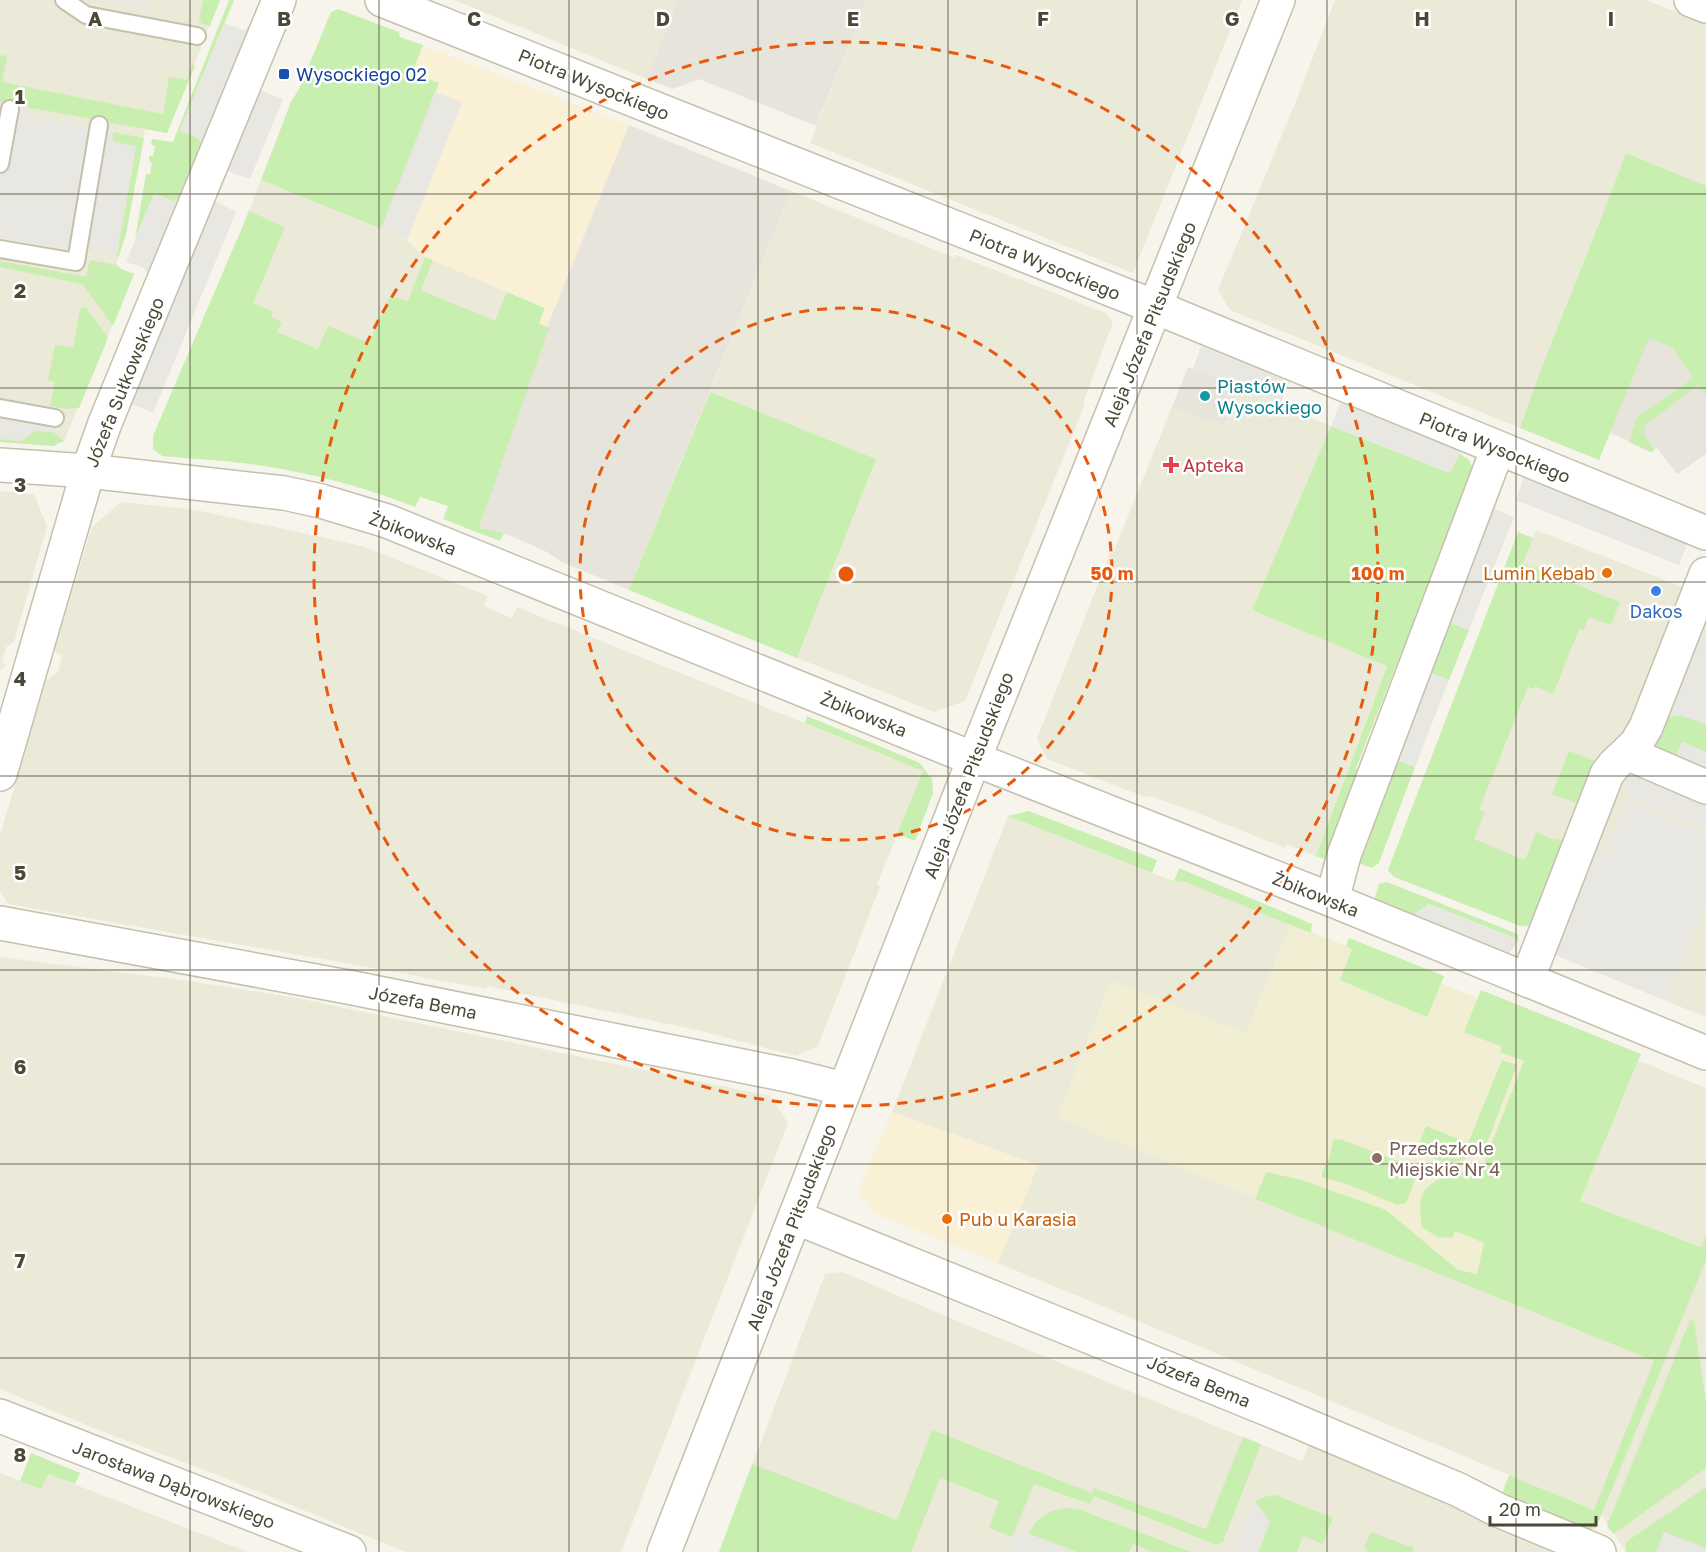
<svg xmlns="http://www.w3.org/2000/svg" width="1706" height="1552" font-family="'Golos Text',sans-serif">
  <rect width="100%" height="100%" fill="#f7f5eb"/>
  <!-- residential -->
  <g fill="#ebe9d8">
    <polygon points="0,0 220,0 167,133 145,129 126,234 116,264 121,269 134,274 64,441 53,446 0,442"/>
    <polygon points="454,0 678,0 647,79"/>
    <polygon points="867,0 1242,0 1133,273 810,143"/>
    <polygon points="1335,0 1646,0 1706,24 1706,186 1626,153 1601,220 1542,364 1520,428 1230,310 1218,290 1296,101"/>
    <polygon points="261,180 407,240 425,257 545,308 403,489 167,422"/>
    <polygon points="791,191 955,258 956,255 1106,313 1113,322 1083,403 1085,404 965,701 934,712 797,658 876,459 710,392"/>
    <polygon points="1238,387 1331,426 1252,610 1387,665 1316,856 1287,844 1285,848 1177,805 1177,806 1151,796 1145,797 1047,759 1037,739 1110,553 1113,553 1172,407 1223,426"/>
    <polygon points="0,491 34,494 47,526 14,642 6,647 2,662 7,666 0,670"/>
    <polygon points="121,502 196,510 362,546 488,596 484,606 512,618 517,607 923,771 877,884 880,887 818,1046 796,1056 702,1031 487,986 487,989 368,967 8,904 0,891 0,835 46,681 58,672 62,656 54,651 92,527"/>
    <polygon points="1536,530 1688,589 1706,585 1706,834 1626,801 1606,855 1595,852 1561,940 1394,877 1388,870 1518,532 1533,538"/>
    <polygon points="1008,816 1152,873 1174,881 1185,882 1291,924 1246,1033 1057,1117 1654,1361 1700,1246 1580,1201 1638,1062 1645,1063 1706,1088 1706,1552 1626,1552 1601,1514 1594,1510 998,1263 1038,1165 892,1112"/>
    <polygon points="1706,902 1706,1017 1666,1001"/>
    <polygon points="0,957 189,981 297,998 770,1096 788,1123 621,1552 406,1552 212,1473 101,1431 0,1389"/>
    <polygon points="842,1272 974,1328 1302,1461 1310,1443 1573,1552 719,1552 825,1274"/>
    <polygon points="0,1473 20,1481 48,1474 248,1552 0,1552"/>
  </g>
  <!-- commercial -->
  <g fill="#faf0d5">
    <polygon points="400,37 629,125 549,328 539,324 545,307 425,257 407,240 261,180"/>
    <polygon points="892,1112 1038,1165 998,1263 871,1212 866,1198 862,1198 859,1188"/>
  </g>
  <!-- industrial -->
  <g fill="#e7e4dc">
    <polygon points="678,0 867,0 816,126 699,79 673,89 647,79"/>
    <polygon points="629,125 791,191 629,590 562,562 547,552 504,533 479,528 548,325"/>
    <polygon points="1626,153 1706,186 1706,454 1677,474 1657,448 1651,452 1609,432 1599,460 1520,428 1542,364 1601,220"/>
    <polygon points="1188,367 1238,387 1223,426 1172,407"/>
  </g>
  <!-- education -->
  <polygon fill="#f1eed3" points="1291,924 1638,1062 1580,1201 1700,1246 1654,1361 1057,1117 1111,980 1246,1033"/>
  <!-- green -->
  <g fill="#c8efb0">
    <polygon points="203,0 220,0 210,26 202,24 199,19"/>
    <polygon points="229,0 234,0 180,130 198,138 201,143 178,198 174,201 154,194 135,239 146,174 150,174 152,163 149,161 149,156 153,156 155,146 151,145 152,139 173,142"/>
    <polygon points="338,9 399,32 400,37 423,45 412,73 439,83 381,229 261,180 291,102 299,89 331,12"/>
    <polygon points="0,55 7,56 2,82 163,114 169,77 187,80 192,65 195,66 167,133 0,102"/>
    <polygon points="113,132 144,138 126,234 119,256 117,255 136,147 115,142 112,140"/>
    <path d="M1626 153 1706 186V396L1698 385 1645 425 1644 435 1654 450 1651 452 1629 442 1637 417 1693 378 1672 347 1649 338 1599 460 1520 428C1552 335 1592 246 1626 153Z"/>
    <path d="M249 211 285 227 253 303 273 312 271 317 282 322 277 332 318 349 328 326 369 343 390 296 408 301 425 257 433 260 421 290 495 321 507 292 545 308 539 323 549 328 479 528 504 533 500 541 443 519 448 506 420 497 415 507C361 486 307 472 250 464 220 460 191 459 162 456L153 449V436Z"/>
    <polygon points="90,260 116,265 121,269 134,274 113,326 82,284 0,267 0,261 86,277"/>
    <polygon points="86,307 108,338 79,408 67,409 50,406 55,382 48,380 55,345 73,348 80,309"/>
    <polygon points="710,392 876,459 797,658 629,590"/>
    <polygon points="1331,426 1450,473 1459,453 1469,460 1472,466 1470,477 1356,768 1360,774 1330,861 1316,856 1387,666 1252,610"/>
    <polygon points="35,431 53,432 64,441 53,446 0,442 0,439 22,441"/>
    <polygon points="1518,532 1533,538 1523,563 1620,602 1611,625 1589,617 1584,630 1579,629 1553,694 1535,686 1534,689 1528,687 1479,810 1485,812 1474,839 1525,860 1536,832 1549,838 1564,840 1536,923 1520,926 1394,877 1388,870"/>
    <polygon points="1446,621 1469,630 1449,680 1426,671"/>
    <path d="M1679 715 1706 724V752L1682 742 1673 763C1657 748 1655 747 1656 725L1669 717Z"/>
    <polygon points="807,716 920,763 929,776 932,777 933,793 915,841 897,834 923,771 805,723"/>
    <polygon points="1569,751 1595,761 1598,770 1579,804 1552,794"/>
    <polygon points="1392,758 1415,767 1379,863 1372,868 1356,862"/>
    <polygon points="1029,811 1157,860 1152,873 1008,816"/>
    <polygon points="1179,868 1312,924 1311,933 1185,882 1174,881"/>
    <polygon points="1387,882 1513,932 1518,934 1519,940 1429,904 1410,917 1374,902 1379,884"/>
    <polygon points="1349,938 1444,976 1427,1017 1340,980 1352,949 1346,946"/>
    <path d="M1481 990 1641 1054 1580 1201 1701 1247 1706 1236V1260L1596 1528 1579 1532 1500 1499 1509 1475 1594 1510 1654 1361 1255 1199 1266 1172 1302 1180 1386 1210 1458 1270 1477 1274 1484 1243 1455 1231 1452 1238 1437 1237 1422 1227C1415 1187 1428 1183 1461 1170L1465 1177 1487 1169 1485 1160 1524 1061 1500 1052 1502 1047 1464 1032Z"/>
    <polygon points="1502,1060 1517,1065 1483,1153 1449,1164 1416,1152 1426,1126 1468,1143"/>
    <polygon points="1340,1139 1415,1168 1417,1174 1406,1203 1397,1205 1352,1186 1322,1177 1322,1172 1330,1156 1333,1140"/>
    <polygon points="1690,1320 1694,1321 1706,1403 1706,1468 1613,1534 1607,1526"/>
    <polygon points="932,1430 1092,1493 1094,1488 1206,1529 1243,1437 1261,1444 1223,1542 1216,1545 1094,1496 1090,1504 1034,1484 1012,1537 989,1528 999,1501 940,1478 911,1552 719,1552 752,1464 897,1520"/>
    <polygon points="31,1453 80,1473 75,1484 48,1474 41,1489 20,1481"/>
    <polygon points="1706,1487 1706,1548 1664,1532 1656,1552 1626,1552 1626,1542"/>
    <polygon points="1276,1495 1333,1518 1323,1544 1303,1536 1297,1552 1258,1552 1270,1522 1255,1502 1264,1497"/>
    <path d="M1066 1508 1078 1509 1191 1552H1153L1133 1544 1129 1552H1077L1029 1534C1035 1518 1049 1510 1066 1508Z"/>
    <polygon points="1371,1532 1414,1548 1412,1552 1366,1552 1367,1549 1364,1548"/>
  </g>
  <!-- parking -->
  <g fill="#e8e7e2">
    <polygon points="100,0 150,0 149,9"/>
    <polygon points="225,23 243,30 249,27 201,143 198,138 180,130"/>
    <polygon points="260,90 283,99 250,179 227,171"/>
    <polygon points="435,92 462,102 407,240 381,229"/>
    <polygon points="0,102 25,107 23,115 113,132 112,139 115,142 136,146 117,255 52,244 46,245 0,236"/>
    <polygon points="154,194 174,201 178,198 147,274 144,268 126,262"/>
    <polygon points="215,201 236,212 153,413 134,405 129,408"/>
    <polygon points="1201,346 1290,382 1280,404 1193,369"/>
    <polygon points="0,397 59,408 55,432 35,431 22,441 0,439"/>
    <polygon points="1340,403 1461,451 1450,473 1331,426"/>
    <polygon points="1524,477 1690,544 1687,545 1679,565 1516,500"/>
    <polygon points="1491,508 1514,517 1469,630 1446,621"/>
    <polygon points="1706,606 1706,724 1679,715 1669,717 1656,725"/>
    <polygon points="1426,671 1449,680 1415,767 1392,758"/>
    <polygon points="1682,742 1706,752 1706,777 1673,763"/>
    <polygon points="1626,773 1636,773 1706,800 1706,828 1624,796"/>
    <polygon points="1626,801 1706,834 1706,902 1666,1001 1555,955 1595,851 1606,855"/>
    <polygon points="1429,904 1519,940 1507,956 1410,917"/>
    <polygon points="1255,1502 1270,1522 1258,1552 1233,1552 1252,1505"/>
    <polygon points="1016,1529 1022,1531 1077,1552 1007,1552"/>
    <polygon points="1664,1532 1706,1548 1706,1552 1656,1552"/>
  </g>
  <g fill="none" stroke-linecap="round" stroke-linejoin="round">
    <!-- service casing -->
    <g stroke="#c4c0ac" stroke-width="20">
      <g id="service">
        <polyline points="64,0 86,15 197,36"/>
        <polyline points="0,164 10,109"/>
        <polyline points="0,249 76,262 99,125"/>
        <polyline points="0,408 55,418"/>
      </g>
    </g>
    <!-- minor casing -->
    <g stroke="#c4c0ac" stroke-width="36">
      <g id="minor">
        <polyline points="382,0 1155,307 1706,533"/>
        <polyline points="1691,0 1706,6"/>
        <polyline points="0,465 88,471 284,493 321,501 387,521 974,759 1332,900 1706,1053"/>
        <polyline points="1627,753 1706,787"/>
        <polyline points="0,774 88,471 105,423 279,0"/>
        <polyline points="1332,900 1344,855 1498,448"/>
        <polyline points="0,923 348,987 792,1076 844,1089"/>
        <polyline points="1527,980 1607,774 1614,765 1636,744 1646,727 1706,574"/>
        <polyline points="795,1217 1282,1415 1459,1490 1498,1510 1599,1552"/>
        <polyline points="0,1416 349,1552"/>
      </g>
    </g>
    <!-- tertiary casing -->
    <g stroke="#c4c0ac" stroke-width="36">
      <polyline id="tertiary" points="664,1552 974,759 1278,0"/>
    </g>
    <!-- service -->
    <use href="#service" stroke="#fff" stroke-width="16"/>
    <!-- minor -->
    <use href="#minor" stroke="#fff" stroke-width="33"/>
    <!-- tertiary -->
    <use href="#tertiary" stroke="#fff" stroke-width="33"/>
  </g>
  <!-- grid -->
  <path fill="none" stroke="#4c4837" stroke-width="1.5" stroke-opacity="0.55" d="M190 0V1552M379 0V1552M569 0V1552M758 0V1552M948 0V1552M1137 0V1552M1327 0V1552M1516 0V1552M0 194H1706M0 388H1706M0 582H1706M0 776H1706M0 970H1706M0 1164H1706M0 1358H1706"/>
  <!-- distance rings -->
  <g fill="none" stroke="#e8590c" stroke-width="3" stroke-dasharray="10 8">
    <circle cx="846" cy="574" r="266"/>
    <circle cx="846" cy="574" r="532"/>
  </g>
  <!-- markers -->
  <rect fill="#1a4fb4" stroke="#fff" stroke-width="2" x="278" y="68" width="12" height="12" rx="3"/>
  <circle fill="#0f9aa8" stroke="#fff" stroke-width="2" cx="1205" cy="396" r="6"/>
  <path fill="#e0444e" stroke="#fff" stroke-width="2" d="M1168 456h6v6h6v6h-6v6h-6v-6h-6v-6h6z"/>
  <g fill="#e8710a" stroke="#fff" stroke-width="2">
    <circle cx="1607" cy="573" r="6"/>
    <circle cx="947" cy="1219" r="6"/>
  </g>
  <circle fill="#3f7fe0" stroke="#fff" stroke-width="2" cx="1656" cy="591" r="6"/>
  <circle fill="#8d6e63" stroke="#fff" stroke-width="2" cx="1377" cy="1158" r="6"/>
  <g text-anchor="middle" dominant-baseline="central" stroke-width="5" stroke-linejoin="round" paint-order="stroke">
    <!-- transit labels -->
    <g font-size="18" fill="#164399" stroke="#fff" text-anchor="start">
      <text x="296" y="74">Wysockiego 02</text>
    </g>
    <!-- street labels -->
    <g font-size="18" fill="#4c4837" stroke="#fff">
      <text transform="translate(594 84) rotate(22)">Piotra Wysockiego</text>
      <text transform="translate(1045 264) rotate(22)">Piotra Wysockiego</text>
      <text transform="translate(1149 324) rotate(-68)">Aleja Józefa Piłsudskiego</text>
      <text transform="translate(124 382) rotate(-68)">Józefa Sułkowskiego</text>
      <text transform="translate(1495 447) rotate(22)">Piotra Wysockiego</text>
      <text transform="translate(413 533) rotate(21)">Żbikowska</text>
      <text transform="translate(864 714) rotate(22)">Żbikowska</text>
      <text transform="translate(968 775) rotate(-69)">Aleja Józefa Piłsudskiego</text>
      <text transform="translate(1316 894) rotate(22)">Żbikowska</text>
      <text transform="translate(423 1002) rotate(11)">Józefa Bema</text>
      <text transform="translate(791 1227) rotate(-69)">Aleja Józefa Piłsudskiego</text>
      <text transform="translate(1199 1381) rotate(22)">Józefa Bema</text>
      <text transform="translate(174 1484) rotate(21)">Jarosława Dąbrowskiego</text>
    </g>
    <!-- culture labels -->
    <g font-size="18" fill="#0d838f" stroke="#fff" text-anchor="start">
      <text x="1217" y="386">Piastów<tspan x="1217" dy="21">Wysockiego</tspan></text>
    </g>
    <!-- health labels -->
    <g font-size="18" fill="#be3a42" stroke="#fff" text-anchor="start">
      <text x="1183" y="465">Apteka</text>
    </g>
    <!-- food labels -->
    <g font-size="18" fill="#c56008" stroke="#fff" text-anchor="end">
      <text x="1595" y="573">Lumin Kebab</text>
      <text x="959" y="1219" text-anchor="start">Pub u Karasia</text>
    </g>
    <!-- shop labels -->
    <g font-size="18" fill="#366cbe" stroke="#fff">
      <text x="1656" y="611">Dakos</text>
    </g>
    <!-- education labels -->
    <g font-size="18" fill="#785e54" stroke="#fff" text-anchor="start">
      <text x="1389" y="1148">Przedszkole<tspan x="1389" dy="21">Miejskie Nr 4</tspan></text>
    </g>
  </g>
  <g font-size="20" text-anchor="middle" font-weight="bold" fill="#4c4837" stroke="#fff" stroke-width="5" stroke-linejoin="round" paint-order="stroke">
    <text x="95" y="26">A</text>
    <text x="284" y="26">B</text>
    <text x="474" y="26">C</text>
    <text x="663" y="26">D</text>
    <text x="853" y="26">E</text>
    <text x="1043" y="26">F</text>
    <text x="1232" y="26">G</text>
    <text x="1422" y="26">H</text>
    <text x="1611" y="26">I</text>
    <text x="20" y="104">1</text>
    <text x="20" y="298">2</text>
    <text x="20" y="492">3</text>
    <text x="20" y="686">4</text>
    <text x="20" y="880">5</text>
    <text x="20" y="1074">6</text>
    <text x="20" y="1268">7</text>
    <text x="20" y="1462">8</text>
  </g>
  <circle cx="846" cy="574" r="9" fill="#e8590c" stroke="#fff" stroke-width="3"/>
  <g font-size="18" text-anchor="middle" font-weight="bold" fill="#e8590c" stroke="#fff" stroke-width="5" stroke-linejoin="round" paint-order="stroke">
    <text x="1112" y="580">50 m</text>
    <text x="1378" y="580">100 m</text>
  </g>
  <!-- scale -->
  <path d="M1490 1516v9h106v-9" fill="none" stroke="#4c4837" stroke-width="3"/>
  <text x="1499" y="1516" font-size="18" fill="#4c4837" stroke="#ffffff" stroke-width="4.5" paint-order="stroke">20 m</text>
</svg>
